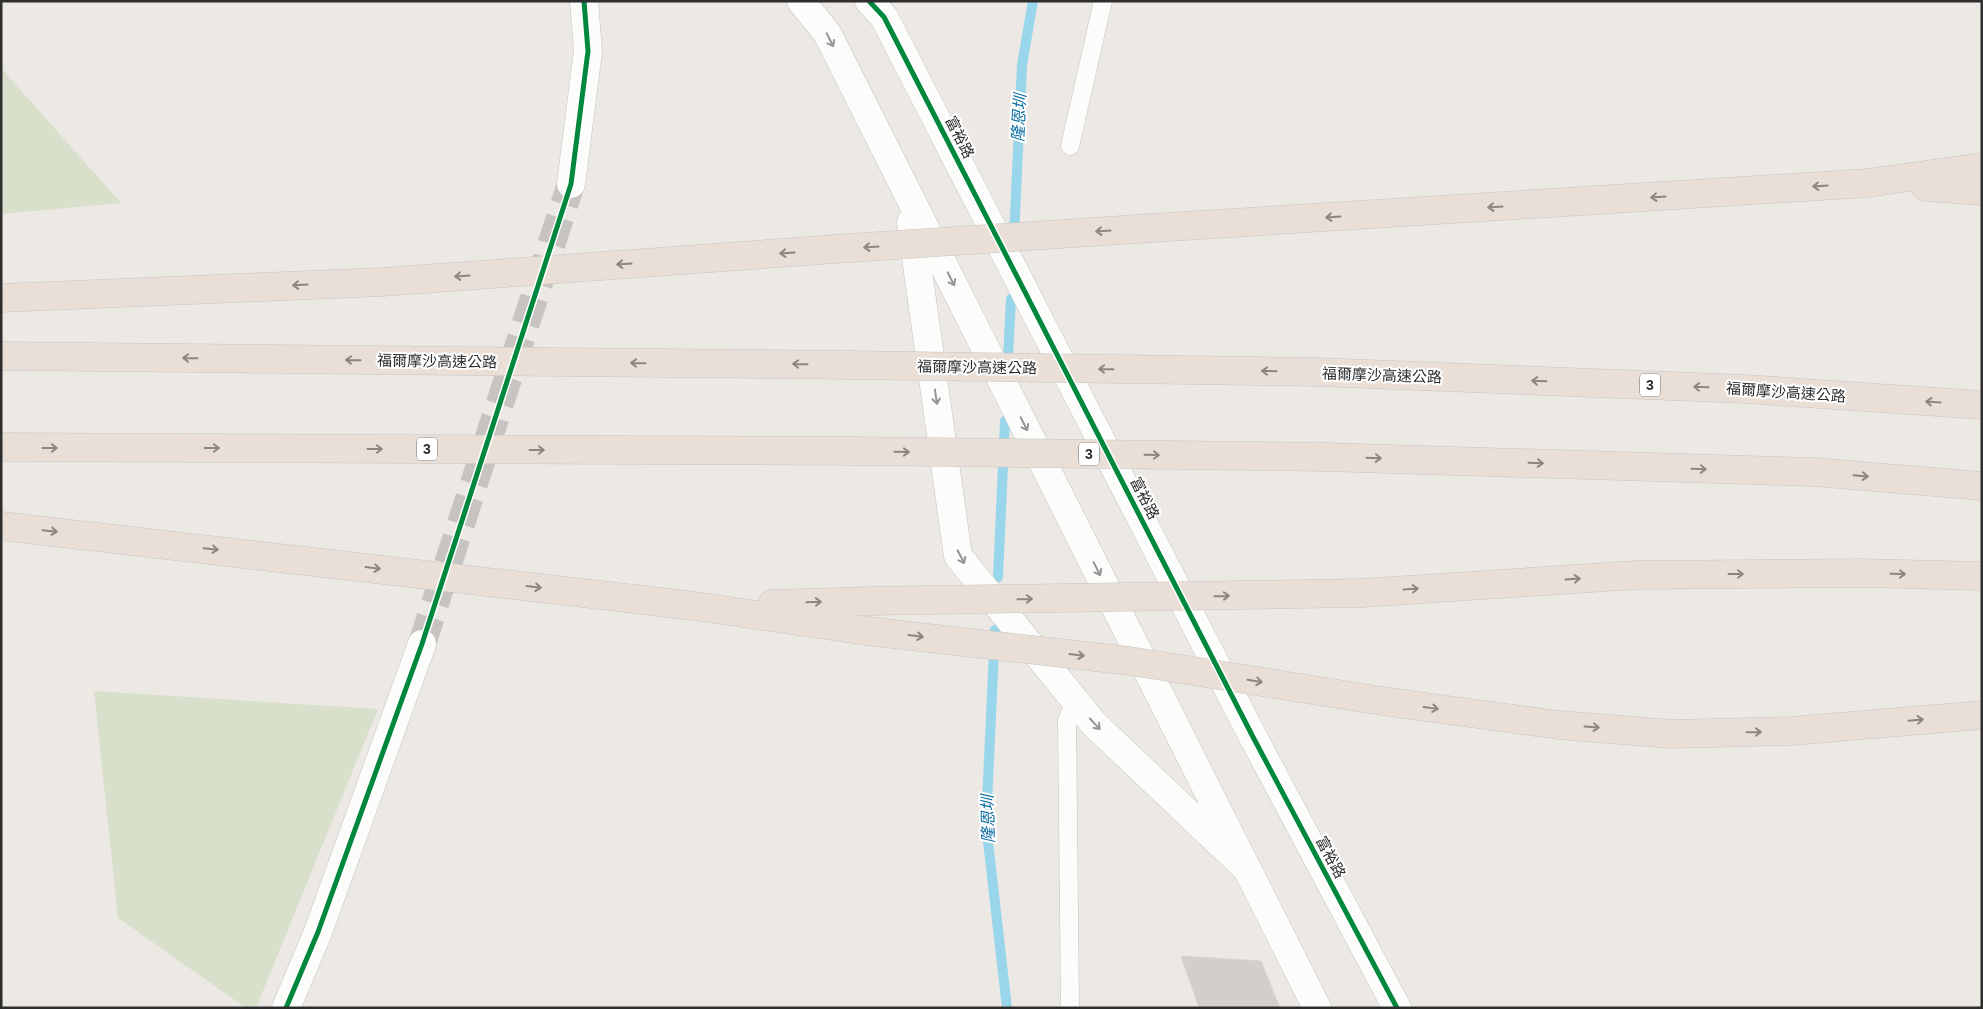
<svg xmlns="http://www.w3.org/2000/svg" width="1983" height="1009" font-family="Helvetica,'Noto Sans TC',sans-serif">
  <rect width="100%" height="100%" fill="#ece8e4"/>
  <!-- cemetery -->
  <g fill="#d8e0cc">
    <polygon points="1,68 121,203 1,214"/>
    <polygon points="94,691 378,709 256,1008 246,1008 118,918"/>
  </g>
  <g fill="none" stroke-linecap="round" stroke-linejoin="round">
    <!-- stream -->
    <g stroke="#99d6ec" stroke-width="10">
      <polyline points="1014,236 1022,65 1033,1"/>
      <polyline points="1008,358 1011,299"/>
      <polyline points="998,577 1005,421"/>
      <polyline points="995,630 986,824 1007,1008"/>
    </g>
  </g>
  <!-- building -->
  <polygon fill="#d1cecb" stroke="#d7d4d0" points="1181,956 1261,961 1280,1008 1199,1008"/>
  <g fill="none" stroke-linecap="round" stroke-linejoin="round">
    <!-- secondary-tunnel -->
    <polyline stroke="#c6c3c0" stroke-width="28" stroke-dasharray="28 14" stroke-linecap="butt" points="422,644 571,184"/>
    <!-- lane casing -->
    <g stroke="#c5c4c5" stroke-width="19">
      <g id="lane">
        <polyline points="1070,146 1103,1"/>
        <polyline points="1070,1008 1067,720 1076,702"/>
      </g>
    </g>
    <!-- street casing -->
    <g stroke="#c5c4c5" stroke-width="29">
      <polyline id="street" points="911,222 958,556 1094,724 1245,867"/>
    </g>
    <!-- secondary casing -->
    <g stroke="#c5c4c5" stroke-width="29">
      <g id="secondary">
        <polyline points="801,1 827,33 1317,1008"/>
        <polyline points="869,1 884,17 1253,737 1397,1008"/>
        <polyline points="571,184 588,51 584,1"/>
        <polyline points="286,1008 318,932 422,644"/>
      </g>
    </g>
    <!-- highway casing -->
    <g stroke="#c6c5c4" stroke-width="29">
      <g id="highway">
        <polyline points="1926,187 1982,191"/>
        <polyline points="1152,228 1868,183 1982,167"/>
        <polyline points="1,298 382,282 835,249"/>
        <polyline points="1,356 849,365"/>
        <polyline points="1317,372 1746,389 1982,405"/>
        <polyline points="1,447 854,451"/>
        <polyline points="1325,457 1814,472 1982,486"/>
        <polyline points="1,526 695,606 867,631"/>
        <polyline points="1362,593 1636,575 1860,573 1982,576"/>
        <polyline points="772,604 871,601"/>
        <polyline points="1382,701 1559,725 1672,734 1791,731 1982,715"/>
      </g>
    </g>
    <!-- lane -->
    <use href="#lane" stroke="#fcfcfb" stroke-width="18"/>
    <!-- street -->
    <use href="#street" stroke="#fcfcfb" stroke-width="28"/>
    <!-- secondary -->
    <use href="#secondary" stroke="#fcfcfb" stroke-width="28"/>
    <!-- highway -->
    <use href="#highway" stroke="#eadfd6" stroke-width="28"/>
    <!-- highway-bridge casing -->
    <g stroke="#c6c5c4" stroke-width="29" stroke-linecap="butt">
      <g id="highway-bridge">
        <polyline points="835,249 1152,228"/>
        <polyline points="849,365 1317,372"/>
        <polyline points="854,451 1325,457"/>
        <polyline points="871,601 1362,593"/>
        <polyline points="867,631 1130,661 1382,701"/>
      </g>
    </g>
    <!-- highway-bridge -->
    <use href="#highway-bridge" stroke="#eadfd6" stroke-width="28"/>
    <!-- cycleway casing -->
    <g stroke="#fff" stroke-width="8">
      <g id="cycleway">
        <polyline points="869,1 884,17 1253,737 1397,1008"/>
        <polyline points="286,1008 318,932 422,644 571,184 588,51 584,1"/>
      </g>
    </g>
    <!-- cycleway -->
    <use href="#cycleway" stroke="#00873e" stroke-width="5"/>
  </g>
  <!-- one-way arrows -->
  <defs><path id="oneway-shaft" d="M-6 0H5M1.5-3L5.5 0L1.5 3" fill="none" stroke-width="1.6" stroke-linecap="round" stroke-linejoin="round" transform="scale(1.25)"/></defs>
  <g stroke="#959594">
    <use href="#oneway-shaft" transform="translate(830 40) rotate(63)"/>
    <use href="#oneway-shaft" transform="translate(951 279) rotate(63)"/>
    <use href="#oneway-shaft" transform="translate(936 397) rotate(82)"/>
    <use href="#oneway-shaft" transform="translate(1024 424) rotate(63)"/>
    <use href="#oneway-shaft" transform="translate(961 557) rotate(63)"/>
    <use href="#oneway-shaft" transform="translate(1097 569) rotate(63)"/>
    <use href="#oneway-shaft" transform="translate(1095 724) rotate(47)"/>
  </g>
  <g stroke="#8c8682">
    <use href="#oneway-shaft" transform="translate(1820 186) rotate(176)"/>
    <use href="#oneway-shaft" transform="translate(1658 197) rotate(176)"/>
    <use href="#oneway-shaft" transform="translate(1495 207) rotate(176)"/>
    <use href="#oneway-shaft" transform="translate(1333 217) rotate(176)"/>
    <use href="#oneway-shaft" transform="translate(1103 231) rotate(176)"/>
    <use href="#oneway-shaft" transform="translate(871 247) rotate(176)"/>
    <use href="#oneway-shaft" transform="translate(787 253) rotate(176)"/>
    <use href="#oneway-shaft" transform="translate(624 264) rotate(176)"/>
    <use href="#oneway-shaft" transform="translate(462 276) rotate(176)"/>
    <use href="#oneway-shaft" transform="translate(300 285) rotate(177)"/>
    <use href="#oneway-shaft" transform="translate(190 358) rotate(-179)"/>
    <use href="#oneway-shaft" transform="translate(353 360) rotate(-179)"/>
    <use href="#oneway-shaft" transform="translate(638 363) rotate(-179)"/>
    <use href="#oneway-shaft" transform="translate(800 364) rotate(-179)"/>
    <use href="#oneway-shaft" transform="translate(1106 369) rotate(-179)"/>
    <use href="#oneway-shaft" transform="translate(1269 371) rotate(-179)"/>
    <use href="#oneway-shaft" transform="translate(1539 381) rotate(-178)"/>
    <use href="#oneway-shaft" transform="translate(1701 387) rotate(-178)"/>
    <use href="#oneway-shaft" transform="translate(1933 402) rotate(-176)"/>
    <use href="#oneway-shaft" transform="translate(50 448)"/>
    <use href="#oneway-shaft" transform="translate(212 448)"/>
    <use href="#oneway-shaft" transform="translate(375 449)"/>
    <use href="#oneway-shaft" transform="translate(537 450)"/>
    <use href="#oneway-shaft" transform="translate(902 452) rotate(1)"/>
    <use href="#oneway-shaft" transform="translate(1152 455) rotate(1)"/>
    <use href="#oneway-shaft" transform="translate(1374 458) rotate(2)"/>
    <use href="#oneway-shaft" transform="translate(1536 463) rotate(2)"/>
    <use href="#oneway-shaft" transform="translate(1699 469) rotate(2)"/>
    <use href="#oneway-shaft" transform="translate(1861 476) rotate(5)"/>
    <use href="#oneway-shaft" transform="translate(50 531) rotate(6)"/>
    <use href="#oneway-shaft" transform="translate(211 549) rotate(6)"/>
    <use href="#oneway-shaft" transform="translate(373 568) rotate(7)"/>
    <use href="#oneway-shaft" transform="translate(1736 574)"/>
    <use href="#oneway-shaft" transform="translate(1898 574) rotate(1)"/>
    <use href="#oneway-shaft" transform="translate(1573 579) rotate(-4)"/>
    <use href="#oneway-shaft" transform="translate(534 587) rotate(7)"/>
    <use href="#oneway-shaft" transform="translate(1411 589) rotate(-4)"/>
    <use href="#oneway-shaft" transform="translate(1222 596) rotate(-1)"/>
    <use href="#oneway-shaft" transform="translate(1025 599) rotate(-1)"/>
    <use href="#oneway-shaft" transform="translate(814 602) rotate(-2)"/>
    <use href="#oneway-shaft" transform="translate(916 636) rotate(7)"/>
    <use href="#oneway-shaft" transform="translate(1077 655) rotate(7)"/>
    <use href="#oneway-shaft" transform="translate(1255 681) rotate(9)"/>
    <use href="#oneway-shaft" transform="translate(1431 708) rotate(8)"/>
    <use href="#oneway-shaft" transform="translate(1916 720) rotate(-5)"/>
    <use href="#oneway-shaft" transform="translate(1592 727) rotate(4)"/>
    <use href="#oneway-shaft" transform="translate(1754 732) rotate(-1)"/>
  </g>
  <g text-anchor="middle" dominant-baseline="central" stroke-width="4" stroke-linejoin="round" paint-order="stroke">
    <!-- shield labels -->
    <g fill="#fff" stroke="#6d6d6d" stroke-width="1">
      <rect x="1640" y="373.5" width="20" height="23" rx="4"/>
      <rect x="417" y="437.5" width="20" height="23" rx="4"/>
      <rect x="1079" y="442.5" width="20" height="23" rx="4"/>
    </g>
    <g font-size="14" font-weight="bold" fill="#2e2e2e">
      <text x="1650" y="385">3</text>
      <text x="427" y="449">3</text>
      <text x="1089" y="454">3</text>
    </g>
    <!-- street labels -->
    <g font-size="15" fill="#2e2e2e" stroke="#fff">
      <text transform="translate(960 137) rotate(63)">富裕路</text>
      <text transform="translate(437 361) rotate(1)">福爾摩沙高速公路</text>
      <text transform="translate(977 367) rotate(1)">福爾摩沙高速公路</text>
      <text transform="translate(1382 375) rotate(2)">福爾摩沙高速公路</text>
      <text transform="translate(1786 392) rotate(4)">福爾摩沙高速公路</text>
      <text transform="translate(1145 498) rotate(63)">富裕路</text>
      <text transform="translate(1331 857) rotate(62)">富裕路</text>
    </g>
    <!-- water labels -->
    <g font-size="16" font-style="italic" fill="#0d6fa3" stroke="#fff">
      <text transform="translate(1019 118) rotate(-87)">隆恩圳</text>
      <text transform="translate(988 819) rotate(-91)">隆恩圳</text>
    </g>
  </g>
  <!-- border -->
  <rect width="1983" height="1009" fill="none" stroke="#2e2e2e" stroke-width="5"/>
</svg>
